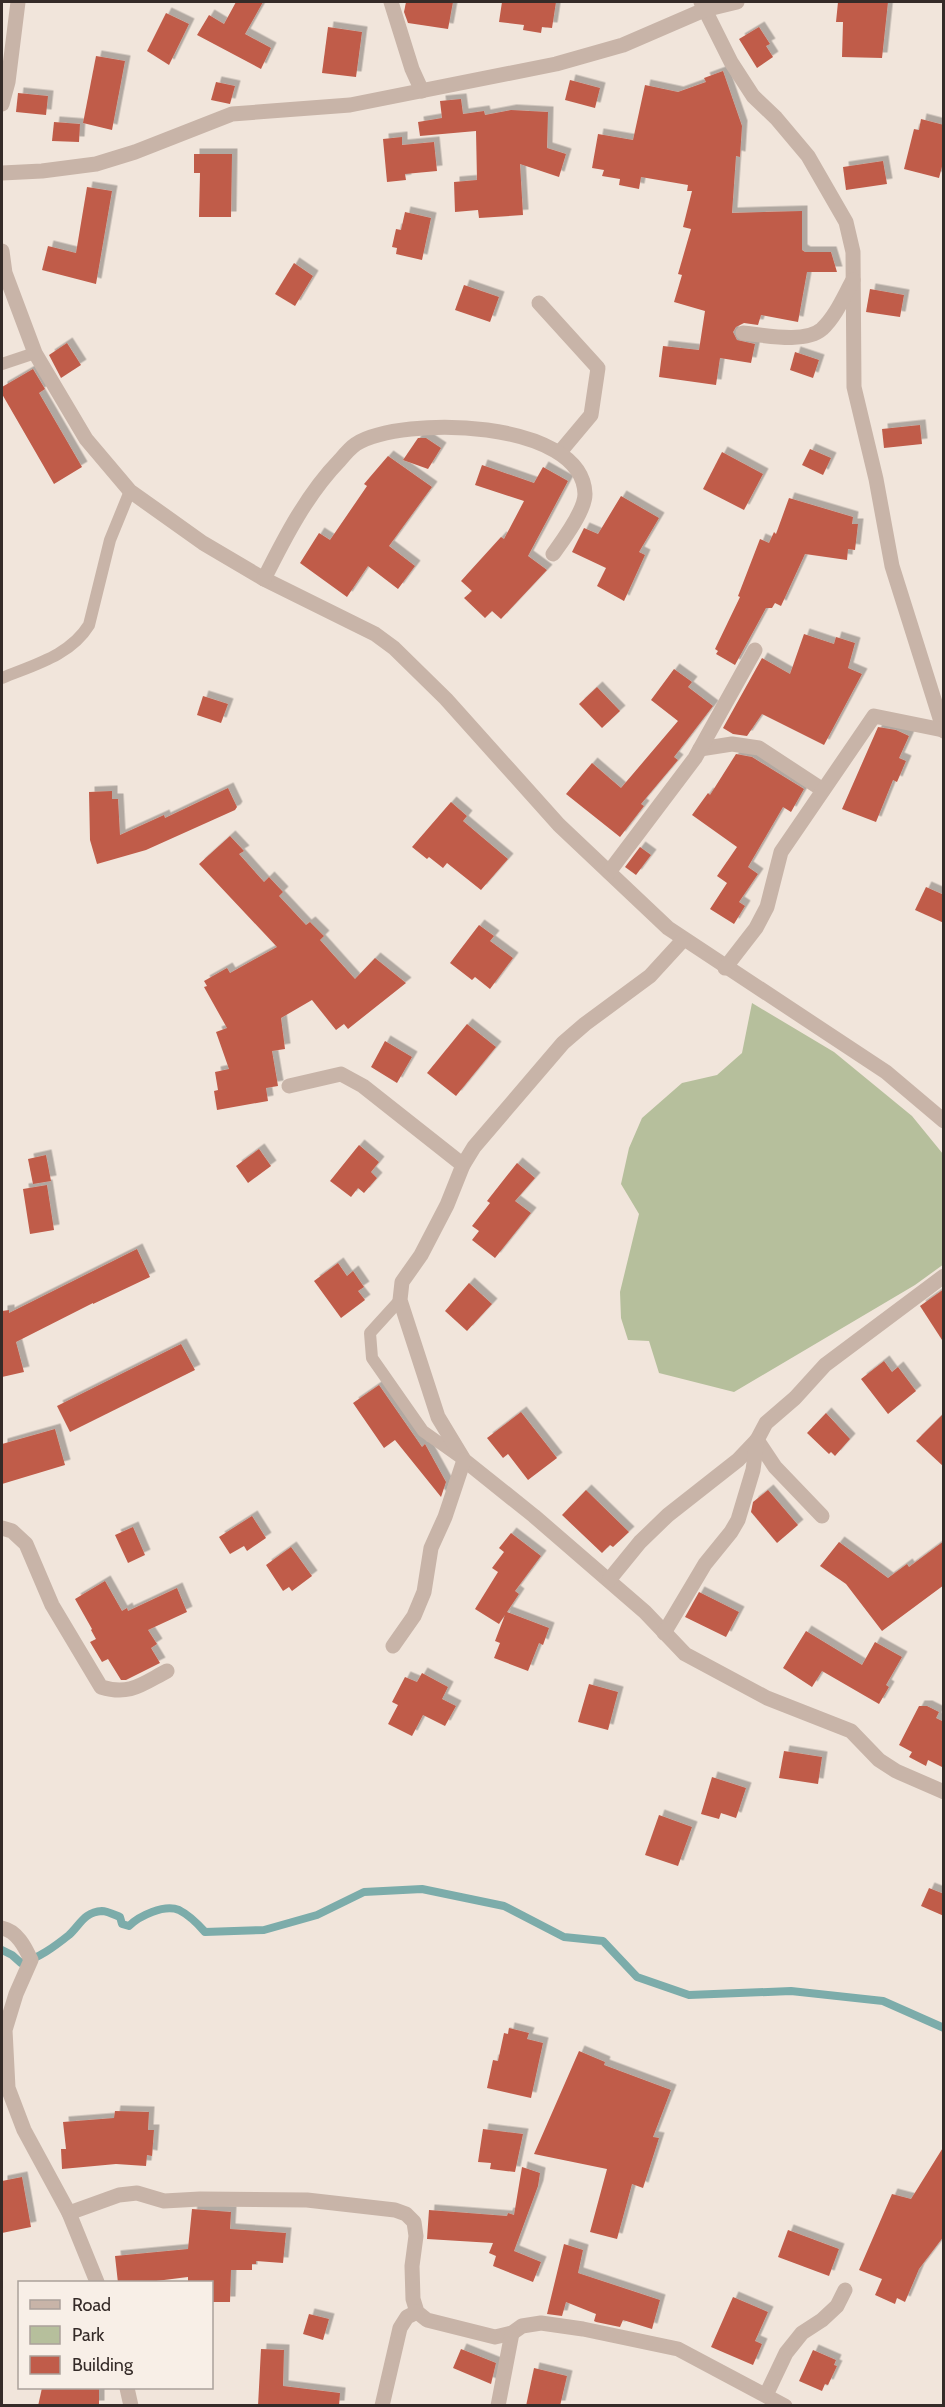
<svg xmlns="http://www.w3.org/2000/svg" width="945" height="2407" font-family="Cabin,sans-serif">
  <defs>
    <filter id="shadow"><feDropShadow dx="5.5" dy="-5.5" stdDeviation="0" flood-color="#0004"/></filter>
  </defs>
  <rect width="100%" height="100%" fill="#f1e5db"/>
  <!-- green -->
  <polygon fill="#b6bf9c" points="752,1003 834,1052 912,1116 943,1154 944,1264 915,1285 734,1392 659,1373 649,1341 628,1340 621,1318 620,1292 639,1214 621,1184 629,1148 642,1118 682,1083 717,1075 742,1053"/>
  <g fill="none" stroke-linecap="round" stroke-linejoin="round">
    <!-- stream -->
    <path stroke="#7cacaa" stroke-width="8" d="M2 1950 12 1955 21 1963C39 1958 54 1947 69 1935 80 1925 84 1912 102 1911 107 1911 115 1915 120 1917L122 1924 129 1926C139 1916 164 1904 179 1910 189 1915 198 1924 205 1932L264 1930 317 1915 364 1892 422 1889 504 1906 564 1937 603 1941 637 1977 689 1995 791 1991 883 2001 944 2028"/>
  </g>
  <!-- building -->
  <g fill="#c05c4a" filter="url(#shadow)">
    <polygon points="236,2 263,2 245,34 271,48 261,69 197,35 209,15 224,24"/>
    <polygon points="406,2 453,2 448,29 408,23 404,12"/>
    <polygon points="502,2 556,2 552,28 542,27 541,33 523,30 524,25 499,22"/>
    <polygon points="838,2 888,2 882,58 842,57 843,22 836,22"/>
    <polygon points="166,13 189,24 169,65 147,51"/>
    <polygon points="328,27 362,32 356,77 322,73"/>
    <polygon points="759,27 770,44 766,46 773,57 757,68 739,39"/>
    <polygon points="96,56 125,61 112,130 83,123"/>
    <polygon points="723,71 742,126 740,157 736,156 732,213 802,211 802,250 805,252 831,252 837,272 807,272 798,322 761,315 758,325 744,323 736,327 733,332 737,340 755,344 751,363 720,358 716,385 659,377 663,346 699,350 705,311 674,302 682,275 678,274 691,229 683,227 692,191 687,191 688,185 641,177 639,189 619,185 620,179 602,176 604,170 592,168 598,134 633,140 645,85 678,92 706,82 704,78"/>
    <polygon points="570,80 600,88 595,108 565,100"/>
    <polygon points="216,82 235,86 230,104 211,100"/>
    <polygon points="18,93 48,96 46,115 16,112"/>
    <polygon points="461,99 463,114 484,111 485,115 511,110 548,112 547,148 566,154 559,177 520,164 523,215 479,218 478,210 455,212 454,182 477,180 476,131 420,136 418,122 442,118 440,101"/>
    <polygon points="921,119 944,125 944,159 939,178 904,169 914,129 919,130"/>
    <polygon points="54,122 80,124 79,142 52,141"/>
    <polygon points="402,137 402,145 434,142 437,171 405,174 406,180 387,182 383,139"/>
    <polygon points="194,154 232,154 231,217 199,217 200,173 194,173"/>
    <polygon points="883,161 887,184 846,190 843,167"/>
    <polygon points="87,187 112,191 96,284 42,270 48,246 76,253"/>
    <polygon points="405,212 431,218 422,260 396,254 397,248 392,247 396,229 401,230"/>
    <polygon points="294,263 313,276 295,306 275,294"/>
    <polygon points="464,285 499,297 490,322 455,310"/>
    <polygon points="870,289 904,295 900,317 866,312"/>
    <polygon points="67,343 81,365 61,378 49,355"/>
    <polygon points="795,352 819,360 813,378 790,370"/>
    <polygon points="33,369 45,389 39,393 82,467 54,484 2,394 2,387"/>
    <polygon points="920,425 922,444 884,448 882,429"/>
    <polygon points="418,438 426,438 441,448 428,469 403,460"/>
    <polygon points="810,449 831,458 823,475 802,465"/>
    <polygon points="722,452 763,474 744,510 703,489"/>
    <polygon points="388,456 432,487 389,546 415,566 398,589 368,566 347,597 300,563 319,533 330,540 367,486 364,484"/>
    <polygon points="482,465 534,483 543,467 568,481 528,556 547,570 501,619 492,611 485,618 464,598 472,591 461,581 501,537 504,539 524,501 475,485"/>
    <polygon points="621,496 659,518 639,552 645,555 624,601 597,586 606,568 572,552 584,528 598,534"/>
    <polygon points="789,498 853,517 852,524 858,524 855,550 848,549 847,560 805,554 781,606 775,603 772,608 766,608 735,665 716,654 718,651 715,649 740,597 738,596 760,539 769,543 774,532 776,534"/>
    <polygon points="804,634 834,644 836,637 855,643 848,668 862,674 824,745 762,714 747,736 733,734 723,728 762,658 790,674"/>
    <polygon points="674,669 692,682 688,687 713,706 674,757 678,760 641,804 644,806 620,837 566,794 592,763 621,788 678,721 651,700"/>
    <polygon points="597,687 620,711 602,728 579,704"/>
    <polygon points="203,696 228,704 221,723 197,715"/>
    <polygon points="878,727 896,730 909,736 899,758 906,761 897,782 893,780 876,822 842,809"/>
    <polygon points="736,754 752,757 804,789 791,812 783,807 748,867 758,874 739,902 745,906 734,924 710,909 727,883 717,876 737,847 692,815 708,793 710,795"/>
    <polygon points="228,788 237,807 235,810 146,850 97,864 90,840 89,792 112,791 112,799 118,799 120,835 164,815 165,818"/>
    <polygon points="451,802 467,816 463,821 508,859 481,890 447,863 443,868 429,857 427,859 412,847"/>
    <polygon points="230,836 244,851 239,854 264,882 269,877 283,892 279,896 306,925 310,922 324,936 320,940 355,979 375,958 406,983 348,1029 344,1024 336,1030 312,1000 281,1018 285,1049 272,1051 278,1086 266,1088 268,1101 217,1110 214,1091 218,1090 215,1072 229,1069 216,1032 227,1028 204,987 207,986 204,981 227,968 230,973 277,947 199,864"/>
    <polygon points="640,847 651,855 636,875 625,867"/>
    <polygon points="926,887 944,895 944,923 915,910"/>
    <polygon points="479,925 494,936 490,941 513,958 490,989 475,977 472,980 450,963"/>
    <polygon points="467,1024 496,1047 456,1096 427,1073"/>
    <polygon points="385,1041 412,1057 397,1083 371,1067"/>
    <polygon points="359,1145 379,1162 371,1172 377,1178 364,1193 358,1188 351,1197 330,1181"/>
    <polygon points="259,1149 271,1166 248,1183 236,1166"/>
    <polygon points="46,1155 51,1181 33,1184 28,1159"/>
    <polygon points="517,1163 535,1178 515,1201 531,1213 495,1258 472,1240 479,1231 472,1226 490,1203 487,1201"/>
    <polygon points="47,1185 54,1230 30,1234 23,1189"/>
    <polygon points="137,1249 150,1277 93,1304 93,1303 16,1342 24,1372 2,1377 2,1311 9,1310 9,1313"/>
    <polygon points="338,1263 347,1276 353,1271 364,1287 358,1291 365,1300 341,1318 314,1281"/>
    <polygon points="469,1283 492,1304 467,1331 445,1311"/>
    <polygon points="944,1289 944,1343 920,1306"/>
    <polygon points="181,1344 195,1370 70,1432 57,1406"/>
    <polygon points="884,1361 892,1372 898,1367 916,1391 888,1414 861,1379"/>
    <polygon points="379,1385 422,1447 425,1444 446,1482 441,1497 395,1440 384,1448 353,1403"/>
    <polygon points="521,1412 557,1458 528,1480 508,1454 503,1458 487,1438"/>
    <polygon points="826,1413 850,1439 835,1456 831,1452 829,1454 807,1433"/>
    <polygon points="944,1413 944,1467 916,1441"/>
    <polygon points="55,1429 65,1465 2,1484 2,1444"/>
    <polygon points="586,1490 629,1532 613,1547 610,1545 602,1553 562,1515"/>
    <polygon points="768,1490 798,1525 777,1543 751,1512 753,1502"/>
    <polygon points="252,1516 266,1538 247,1551 244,1546 230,1554 219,1537"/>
    <polygon points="133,1527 145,1555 128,1563 115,1535"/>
    <polygon points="511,1533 541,1556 515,1591 519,1594 507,1612 549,1628 543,1645 539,1643 528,1671 494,1658 500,1643 495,1641 505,1615 499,1624 475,1609 498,1572 492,1568 504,1552 499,1548"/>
    <polygon points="944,1541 944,1585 882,1631 846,1584 820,1566 839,1542 888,1578 907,1564 909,1567"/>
    <polygon points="291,1547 312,1576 292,1591 289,1587 283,1591 266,1565"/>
    <polygon points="105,1581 122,1611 127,1608 128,1611 177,1588 187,1612 148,1630 157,1644 151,1648 160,1663 126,1680 121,1680 108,1659 102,1662 90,1642 96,1639 91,1630 92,1629 75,1599"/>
    <polygon points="699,1592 739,1612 726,1637 685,1617"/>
    <polygon points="806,1631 862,1665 875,1642 902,1657 886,1685 889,1687 879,1704 822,1671 812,1687 783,1668"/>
    <polygon points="422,1673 448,1687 442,1699 456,1706 445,1726 423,1715 412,1736 388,1724 398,1705 392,1702 405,1677 417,1682"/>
    <polygon points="589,1684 618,1692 608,1730 578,1722"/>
    <polygon points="919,1706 927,1706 939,1712 936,1718 944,1722 944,1768 928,1760 926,1766 909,1757 912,1752 899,1745"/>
    <polygon points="784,1751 822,1757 818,1784 779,1778"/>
    <polygon points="712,1777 746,1788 736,1818 721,1813 719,1819 701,1814"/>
    <polygon points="659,1815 692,1827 678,1866 645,1855"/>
    <polygon points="929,1888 944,1894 944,1916 921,1906"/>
    <polygon points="509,2028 529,2033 527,2039 543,2043 531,2098 487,2088 493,2060 498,2061 504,2033 508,2034"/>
    <polygon points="579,2051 605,2062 604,2065 671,2090 653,2137 659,2138 643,2188 632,2184 617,2239 590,2232 607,2169 534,2154"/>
    <polygon points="115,2111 149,2112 148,2130 154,2130 152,2156 147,2155 146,2166 116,2164 62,2169 61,2149 66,2149 63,2122 114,2118"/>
    <polygon points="483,2129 523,2134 515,2172 490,2169 491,2163 478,2162"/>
    <polygon points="944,2146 944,2236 919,2269 905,2302 897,2298 895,2304 875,2295 882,2279 859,2270 892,2194 911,2199"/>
    <polygon points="522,2167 540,2173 538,2186 514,2251 541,2262 533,2282 493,2266 496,2256 489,2253 493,2243 427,2239 429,2210 507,2216 508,2213 514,2215"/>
    <polygon points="22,2177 31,2227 2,2233 2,2181"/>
    <polygon points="192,2209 231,2212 230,2229 286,2233 283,2263 256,2261 256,2264 252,2264 252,2270 231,2270 230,2302 212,2302 212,2283 188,2283 188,2277 140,2283 118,2283 115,2256 188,2249"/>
    <polygon points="788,2230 839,2249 829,2276 778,2257"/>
    <polygon points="564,2244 583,2250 578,2273 660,2300 652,2329 623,2320 620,2327 596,2322 594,2321 596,2314 566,2302 562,2316 547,2314"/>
    <polygon points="733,2297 768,2312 755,2341 762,2344 753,2365 711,2347"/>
    <polygon points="309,2314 329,2319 323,2340 303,2334"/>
    <polygon points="261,2349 284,2350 283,2386 340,2393 339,2406 258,2406"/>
    <polygon points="461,2349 496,2363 491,2384 453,2368"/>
    <polygon points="813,2350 836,2360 834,2365 837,2366 828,2385 825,2384 822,2391 799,2381"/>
    <polygon points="534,2368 567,2376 560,2406 526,2406"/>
    <polygon points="42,2388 99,2388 99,2406 38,2406"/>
  </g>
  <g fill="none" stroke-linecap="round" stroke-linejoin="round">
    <!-- service -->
    <g stroke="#c8b4a8" stroke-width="12">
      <polyline points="2,364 35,353"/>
      <path d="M2 678C33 665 70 656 89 625L110 540 130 491"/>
      <polyline points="400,1300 370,1333 372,1358 423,1431 461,1458"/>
    </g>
    <!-- minor -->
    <g stroke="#c8b4a8" stroke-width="15">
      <polyline points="391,2 412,69 422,91"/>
      <polyline points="701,2 731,62 753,96 776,118 808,156 846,222 853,252 854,387 876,479 892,566 944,731"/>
      <polyline points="2,104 8,82 18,2"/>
      <polyline points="2,173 42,171 96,164 135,152 232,114 350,105 556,64 623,45 704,10 737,2"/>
      <polyline points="2,251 5,273 35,353 86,439 130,491 203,543 264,579 375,634 394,648 446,699 559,825 668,928 886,1072 944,1121"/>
      <polyline points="539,303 598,368 591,415 560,452"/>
      <path d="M743 333C764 335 805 344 822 329 836 316 844 296 853 280"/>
      <path d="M264 579C285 537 307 494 340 460 345 454 350 448 356 444 402 415 583 419 585 494 585 511 563 540 553 554"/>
      <polyline points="700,749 732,744 759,748 823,790"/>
      <polyline points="609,872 695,758 755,650"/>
      <polyline points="683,940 650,976 585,1024 563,1043 474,1147 463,1165 447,1205 421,1255 402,1282 400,1300 438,1417 464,1460 534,1516 645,1612 685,1654 767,1698 851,1731 879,1760 896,1771 944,1792"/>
      <polyline points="725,968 756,928 767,907 781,852 874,716 943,730"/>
      <polyline points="289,1086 341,1074 363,1086 463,1165"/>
      <polyline points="757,1440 775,1467 822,1516"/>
      <path d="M2 1528 12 1531 26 1544 52 1605 101 1687C130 1696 142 1684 167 1671"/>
      <polyline points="609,1580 640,1542 668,1515 738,1460 757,1440 766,1423 795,1398 825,1365 944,1276"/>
      <polyline points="664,1633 705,1564 731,1532 738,1520 753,1470 757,1440"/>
      <polyline points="393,1646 414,1616 424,1592 431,1548 445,1517 464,1460"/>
      <path d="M2 1928C17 1931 25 1947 31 1960L16 1994 5 2030 8 2088 24 2130 69 2213 97 2282"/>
      <polyline points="69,2213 119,2195 137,2193 164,2201 200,2199 307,2200 395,2210 406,2214 414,2222 416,2236 412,2266 413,2299 417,2312 427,2320 495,2337 512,2333 522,2326 541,2323 583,2329 678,2349 785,2406"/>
      <polyline points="127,2388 131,2406"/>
      <polyline points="766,2395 786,2353 802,2333 822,2320 837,2306 845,2290"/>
      <polyline points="382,2406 400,2328 407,2317 417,2312"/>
      <polyline points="498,2406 512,2333"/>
    </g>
  </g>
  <!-- border -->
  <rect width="945" height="2407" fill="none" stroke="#352b28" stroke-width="6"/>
  <!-- legend -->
  <rect x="18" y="2281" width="195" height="108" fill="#f8efe7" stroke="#aaa19b" stroke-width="1.5"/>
  <rect x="30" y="2300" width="30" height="9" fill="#c8b4a8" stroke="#aaa19b" stroke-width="1.5"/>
  <text x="72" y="2311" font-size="18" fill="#352b28">Road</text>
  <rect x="30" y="2326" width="30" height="18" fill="#b6bf9c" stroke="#aaa19b" stroke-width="1.5"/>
  <text x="72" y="2341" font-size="18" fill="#352b28">Park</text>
  <rect x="30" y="2356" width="30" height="18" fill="#c05c4a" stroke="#aaa19b" stroke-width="1.5"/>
  <text x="72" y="2371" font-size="18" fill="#352b28">Building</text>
</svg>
